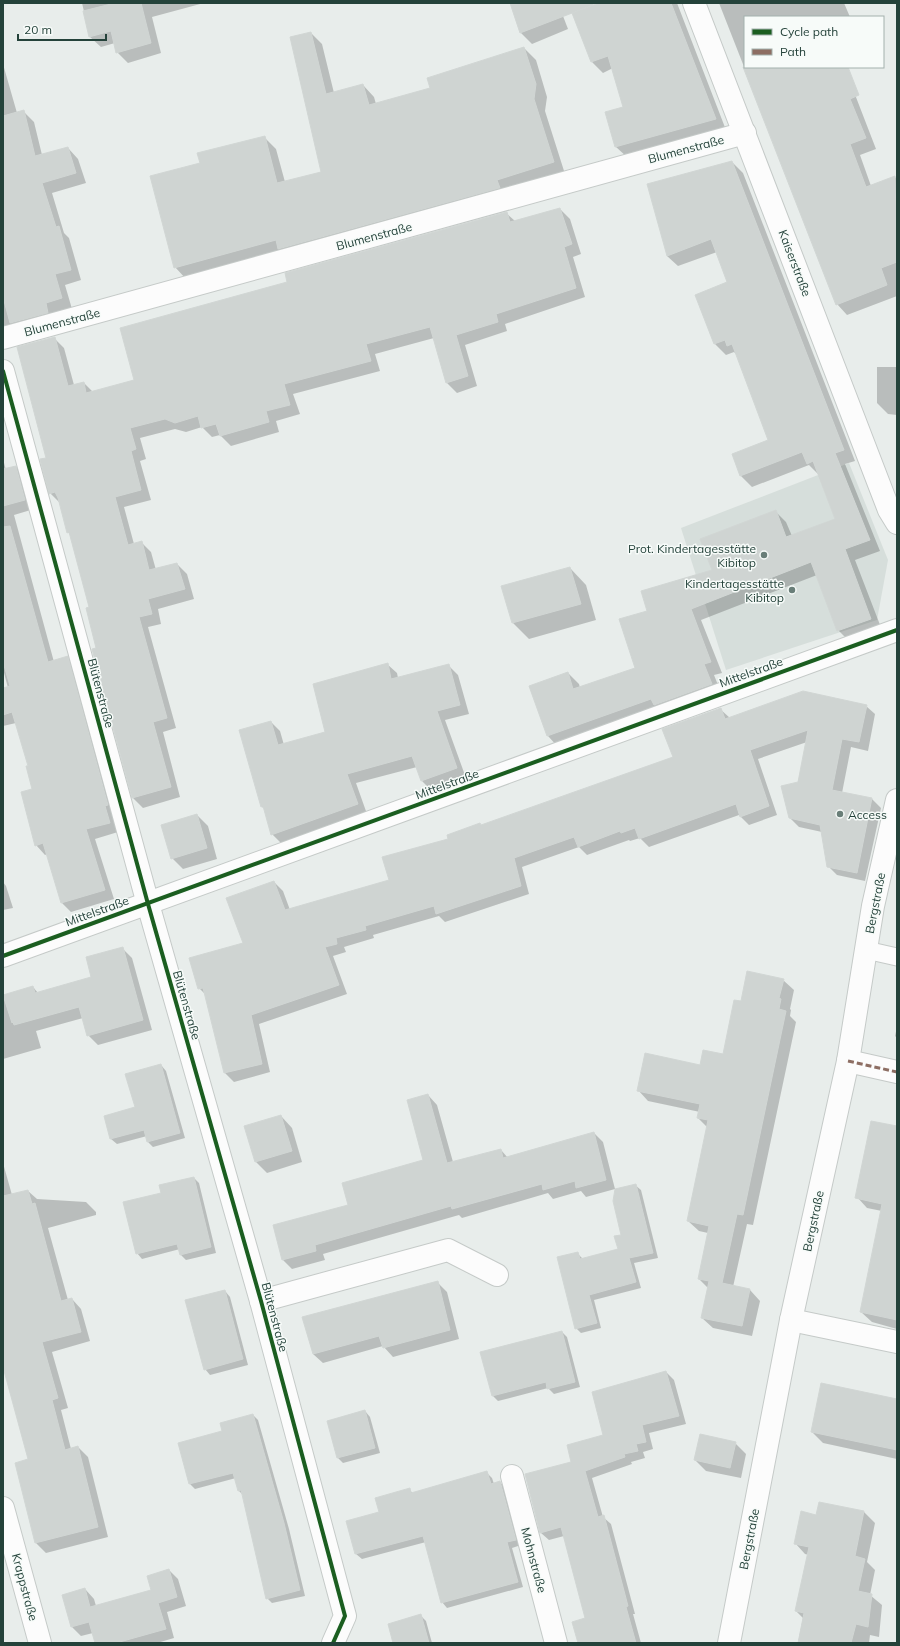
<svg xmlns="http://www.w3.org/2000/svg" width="900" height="1646" font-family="Mulish,sans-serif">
  <rect width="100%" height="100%" fill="#e8edeb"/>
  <!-- built -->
  <polygon fill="#d6dedb" points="849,463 888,560 877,620 726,670 681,528"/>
  <!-- shadow -->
  <g fill="#0003">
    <polygon points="82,3 204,3 152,17 161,53 128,63 117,52 115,43 101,47 90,37"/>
    <polygon points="511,3 558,3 568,29 532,44 521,33"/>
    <polygon points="601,3 677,3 726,130 627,157 616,147 624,108 613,68 603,73 592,62 573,14"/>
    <polygon points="719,3 844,3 850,17 745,17 745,67 837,67 854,92 876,149 860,155 871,186 895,177 897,180 897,296 847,315 837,304"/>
    <polygon points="311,33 322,44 334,93 363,85 374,97 376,104 431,89 524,48 536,60 547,97 545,111 565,174 186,279 175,267 201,163 264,137 276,149 285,182 323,172"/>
    <polygon points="3,64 17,113 23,111 34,122 42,155 68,148 78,159 86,183 52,193 64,233 69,238 81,280 65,285 72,309 3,327"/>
    <polygon points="732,162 743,173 855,461 845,464 880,551 855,560 882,630 849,641 838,630 817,575 701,620 722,673 714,675 722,695 558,747 548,736 530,687 568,673 579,684 580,688 636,669 648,612 713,571 775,511 786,522 792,536 836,519 818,474 809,465 752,487 741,476 733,455 770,441 737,355 734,352 726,355 715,344 696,295 729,283 717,252 678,266 667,256"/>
    <polygon points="560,209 570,219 581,254 573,257 585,297 505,324 507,331 465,345 477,386 457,393 447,383 434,338 375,354 380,371 293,394 300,414 276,421 279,432 231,446 220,435 212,437 202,427 186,432 175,429 140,438 146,459 140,461 151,500 124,507 134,544 141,542 151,552 156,570 177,564 187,574 194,599 158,609 161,624 148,627 176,728 163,732 180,797 143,808 133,798 93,650 98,649 90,608 71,536 68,532 60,503 50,493 47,458 54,338 64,348 74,385 84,383 93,392 135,381 288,283 506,213 515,221"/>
    <polygon points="877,367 897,367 897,415 888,414 877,403"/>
    <polygon points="3,459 6,470 16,467 25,476 34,509 14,515 54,662 67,658 77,667 118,832 95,839 114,899 71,912 62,903 47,854 45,855 36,845 34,790 29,766 16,723 3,726 3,689 8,688 3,669"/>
    <polygon points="570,568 586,585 596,620 529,639 513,623"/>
    <polygon points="387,664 397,673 398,678 449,666 458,675 469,714 445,720 466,778 431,790 422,781 417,767 356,783 367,814 282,844 272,834 265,809 262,807 271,722 280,731 284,745 327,732"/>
    <polygon points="866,706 875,714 868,751 851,747 842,793 872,799 881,808 865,881 837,875 828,866 822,832 799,827 790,818 807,742 758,759 777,815 749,825 739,815 649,847 640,838 630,841 629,840 587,855 579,847 522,867 529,894 445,922 439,916 373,935 374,938 344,947 346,952 333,956 347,994 259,1024 270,1072 234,1082 225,1073 206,995 199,988 244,944 274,882 283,891 290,910 390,881 450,840 482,826 674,757 720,709 730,718"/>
    <polygon points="197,815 208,826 217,859 183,869 172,858"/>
    <polygon points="3,882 6,886 13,908 3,910"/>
    <polygon points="122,948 132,958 152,1030 98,1045 88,1035 83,1018 36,1031 41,1048 3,1059 3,996 33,987 38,993 92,978"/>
    <polygon points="783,980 794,990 790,1009 791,1010 790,1016 796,1022 753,1225 747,1224 733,1287 750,1290 760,1301 752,1336 713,1328 702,1318 708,1288 699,1279 708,1233 699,1231 688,1221 708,1128 698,1118 700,1112 648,1101 638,1090 701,1066 724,1055 742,1002"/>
    <polygon points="897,1027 897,1038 895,1036"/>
    <polygon points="161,1065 166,1071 185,1138 153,1147 148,1142 147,1136 117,1144 111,1139 105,1116 136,1108"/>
    <polygon points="428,1095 437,1105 453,1162 501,1150 508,1158 594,1133 603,1142 615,1189 586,1197 581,1191 553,1199 548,1193 462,1218 459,1215 323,1254 325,1260 292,1269 283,1260 349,1205 424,1161"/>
    <polygon points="281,1116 292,1128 302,1162 267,1173 256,1162"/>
    <polygon points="897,1127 897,1329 872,1322 861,1312 882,1211 867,1208 857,1197"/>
    <polygon points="3,1163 12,1195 28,1191 37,1199 86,1202 96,1212 96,1215 48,1228 68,1300 72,1299 81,1309 90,1341 52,1352 68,1408 61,1410 71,1449 78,1447 88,1457 108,1537 46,1553 36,1543 16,1464 29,1460 3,1365"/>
    <polygon points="194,1178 199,1183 216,1253 186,1260 181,1255 180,1249 142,1259 137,1253 162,1194"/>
    <polygon points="635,1185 641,1190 658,1258 634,1263 641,1288 594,1300 601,1328 581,1333 576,1328 577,1253 583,1259 619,1249"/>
    <polygon points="437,1282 447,1292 459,1339 393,1357 383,1346 323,1363 313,1354"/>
    <polygon points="225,1291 230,1297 248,1365 210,1375 205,1369"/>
    <polygon points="562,1332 567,1337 580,1387 554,1394 548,1388 498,1401 493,1396 482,1353"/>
    <polygon points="666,1372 674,1380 686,1424 649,1433 653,1449 643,1452 645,1458 631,1462 632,1464 592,1478 603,1517 611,1524 635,1614 633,1614 641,1643 579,1643 586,1619 564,1536 549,1540 541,1533 572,1462 604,1435"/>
    <polygon points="897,1400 897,1459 823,1443 812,1432"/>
    <polygon points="365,1411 370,1417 380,1453 343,1463 338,1458 328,1421"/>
    <polygon points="253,1415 258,1420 289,1529 305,1596 272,1603 267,1598 243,1495 239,1491 236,1478 195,1489 190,1484 223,1432"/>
    <polygon points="735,1443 746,1454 741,1478 706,1471 695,1460"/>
    <polygon points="487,1473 492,1478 494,1484 500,1482 505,1488 521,1545 512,1548 523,1587 447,1608 442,1602 426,1542 362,1559 356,1554 348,1522 380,1513 409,1490 413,1493"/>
    <polygon points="820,1503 864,1512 875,1523 867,1562 875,1570 870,1595 882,1605 879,1637 870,1635 869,1643 798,1643 803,1618 796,1611 809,1555 805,1554 795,1543 817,1516"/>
    <polygon points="169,1570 178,1579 186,1606 167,1612 174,1638 157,1643 96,1643 93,1633 81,1636 72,1627 63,1595 85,1589 94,1599 96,1606 153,1590"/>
    <polygon points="421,1616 426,1621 432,1643 394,1643"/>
  </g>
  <!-- building -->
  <g fill="#cfd4d2" stroke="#d1d6d4">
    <polygon points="115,3 141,3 151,43 116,53 111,31 89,37 83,11"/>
    <polygon points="510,3 593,3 593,5 520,33"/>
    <polygon points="599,3 671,3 716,119 615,147 605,112 623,107 608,56 591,62 572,13"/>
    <polygon points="311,32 326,94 363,84 369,105 430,88 427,78 524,47 536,84 534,99 554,162 497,180 500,188 278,249 276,240 174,268 150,176 200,163 197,153 265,136 277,183 321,172 290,37"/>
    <polygon points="743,67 848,67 859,95 850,99 866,138 850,144 866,187 895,176 897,262 881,268 887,285 836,305"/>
    <polygon points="24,110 35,156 68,147 76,173 42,183 56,227 59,226 71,270 55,274 62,298 46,303 48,313 10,323 3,297 3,116"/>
    <polygon points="732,161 844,450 835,453 870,540 845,549 871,619 837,631 811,562 691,609 711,662 704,664 712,684 654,705 651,699 547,736 529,686 568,672 573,689 635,668 619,619 647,611 641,591 712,570 700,539 776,510 786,537 835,519 813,461 807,464 802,452 740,476 732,454 768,440 732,344 727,346 725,340 714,344 695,295 727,282 711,239 667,256 647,184"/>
    <polygon points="560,208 572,244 564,247 576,288 496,314 498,322 456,335 468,376 446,383 430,327 366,344 371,361 284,384 290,405 266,411 269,422 220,436 216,424 201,428 198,416 175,423 165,419 130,428 136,449 131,451 141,490 115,497 128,545 142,541 149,570 177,563 185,589 148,599 152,614 139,617 167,718 153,722 171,787 132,798 92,649 96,648 86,608 89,607 69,532 67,533 58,498 55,492 49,494 40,459 46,458 17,347 55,337 68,386 84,382 86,393 134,380 120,328 287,282 285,273 507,212 510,222"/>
    <polygon points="16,466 25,500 3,506 3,469"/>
    <polygon points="10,526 48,662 68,656 108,805 105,806 110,823 86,829 105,890 61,903 43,843 35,846 21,792 32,789 26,766 28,766 12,712 3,715 3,688 10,686 3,662 3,527"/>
    <polygon points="570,567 581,604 512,623 501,586"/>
    <polygon points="388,663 391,679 449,664 460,705 437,711 457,768 421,781 412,756 347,774 358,804 271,835 263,806 261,807 239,730 271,721 278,745 325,732 313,684"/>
    <polygon points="803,691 867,705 859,742 842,739 832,790 872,798 857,873 827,867 820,825 789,818 781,786 798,782 808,730 750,750 769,806 740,817 736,804 639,839 635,828 621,833 620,831 578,847 574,837 514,858 521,886 436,914 434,906 365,926 366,930 336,938 337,944 325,947 339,985 251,1015 262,1064 224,1073 203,988 198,989 189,958 243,943 226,898 274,881 285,910 389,880 382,857 448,839 447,835 480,823 481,825 673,757 662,729 721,708 725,719"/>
    <polygon points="197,814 207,848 171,859 161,825"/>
    <polygon points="123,947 143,1020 87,1036 79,1007 14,1025 13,1022 12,1023 3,995 33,986 35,993 91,977 86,957"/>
    <polygon points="747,971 784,979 779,998 781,999 779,1009 786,1011 743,1215 737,1214 722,1283 750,1289 742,1326 701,1318 709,1281 698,1279 709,1226 687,1221 708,1120 697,1118 700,1104 637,1091 645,1053 700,1065 703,1050 723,1054 734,1000 741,1001"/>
    <polygon points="161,1064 180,1133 147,1142 144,1130 110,1139 104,1116 135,1107 125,1074"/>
    <polygon points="428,1094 447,1163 501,1149 503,1158 594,1132 606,1180 576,1188 575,1181 543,1190 542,1184 452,1209 451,1206 315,1245 316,1251 282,1260 273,1225 348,1205 342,1183 423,1160 407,1100"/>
    <polygon points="281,1115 292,1151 255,1162 244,1126"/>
    <polygon points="871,1121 897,1126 897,1320 860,1312 882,1204 855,1198"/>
    <polygon points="194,1177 211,1247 180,1255 177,1244 136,1254 123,1202 161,1193 159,1185"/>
    <polygon points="636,1184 653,1253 629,1258 636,1282 589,1295 597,1323 575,1329 557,1257 578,1252 580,1259 618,1249 614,1236 621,1235 613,1201 615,1189"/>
    <polygon points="28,1190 32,1204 35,1203 61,1301 72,1298 81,1332 42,1342 58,1398 52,1400 65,1450 78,1446 98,1527 35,1543 15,1463 28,1459 3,1367 3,1196"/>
    <polygon points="438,1281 450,1330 383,1348 379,1336 313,1354 302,1317"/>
    <polygon points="225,1290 243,1359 204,1370 185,1300"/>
    <polygon points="562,1331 575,1382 547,1389 546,1382 492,1396 480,1352"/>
    <polygon points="666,1371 679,1416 642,1425 646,1442 636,1444 638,1451 624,1454 625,1457 585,1471 598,1517 604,1515 628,1606 626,1607 636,1643 578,1643 572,1622 585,1618 561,1527 540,1533 525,1474 571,1462 567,1445 603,1435 592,1392"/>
    <polygon points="821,1383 897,1399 897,1450 811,1432"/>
    <polygon points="365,1410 375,1448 337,1458 327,1421"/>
    <polygon points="253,1414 284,1523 300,1590 266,1599 241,1490 238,1491 233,1473 189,1484 178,1443 222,1431 220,1423"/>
    <polygon points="700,1434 736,1442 730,1468 694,1460"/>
    <polygon points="487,1471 491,1484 500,1481 516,1540 507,1542 518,1582 441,1603 423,1536 355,1554 346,1521 379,1512 375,1498 410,1488 411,1493"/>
    <polygon points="819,1502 864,1511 855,1556 865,1559 858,1591 872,1594 868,1627 856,1624 851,1643 798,1643 804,1613 795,1611 809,1547 794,1544 801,1511 816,1515"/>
    <polygon points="169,1569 177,1597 158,1603 166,1629 116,1643 95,1643 89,1622 71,1627 62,1595 85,1588 90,1607 151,1590 147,1576"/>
    <polygon points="421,1614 429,1643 393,1643 388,1624"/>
  </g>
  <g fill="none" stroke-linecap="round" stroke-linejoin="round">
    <!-- lane casing -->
    <g stroke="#c5cac8" stroke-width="19">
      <polyline id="lane" points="866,950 897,957"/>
    </g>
    <!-- street casing -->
    <g stroke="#c5cac8" stroke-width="24">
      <g id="street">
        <polyline points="694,3 889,510 897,523"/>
        <polyline points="3,338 745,133"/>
        <polyline points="3,371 148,904 261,1301 345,1616 333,1643"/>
        <polyline points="3,956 897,630"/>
        <polyline points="848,1061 897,1072"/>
        <polyline points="261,1301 448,1250 497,1275"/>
        <polyline points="791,1320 897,1342"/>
        <polyline points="512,1476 556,1643"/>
        <polyline points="3,1508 40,1643"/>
        <polyline points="729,1643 791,1320 848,1061 873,906 897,800"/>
      </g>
    </g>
    <!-- lane -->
    <use href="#lane" stroke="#fcfcfc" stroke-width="17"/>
    <!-- street -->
    <use href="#street" stroke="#fcfcfc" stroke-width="22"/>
    <!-- quiet -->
    <polyline stroke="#8d6e63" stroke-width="3" stroke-dasharray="6 3" stroke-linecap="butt" points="848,1061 897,1072"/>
    <!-- cycleway casing -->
    <g stroke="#f7fbf9" stroke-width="6">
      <g id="cycleway">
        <polyline points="3,371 148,904 261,1301 345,1616 333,1643"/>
        <polyline points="3,956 897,630"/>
      </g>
    </g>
    <!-- cycleway -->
    <use href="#cycleway" stroke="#1b5e20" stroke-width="4"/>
  </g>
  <!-- markers -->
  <g fill="#697e78" stroke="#f7fbf9" stroke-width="1.5">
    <circle cx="764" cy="555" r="4"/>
    <circle cx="792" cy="590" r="4"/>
    <circle cx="840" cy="814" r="4"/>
  </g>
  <g text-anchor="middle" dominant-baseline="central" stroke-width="3" stroke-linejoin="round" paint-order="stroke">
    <!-- street labels -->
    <g font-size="12" fill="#24423a" stroke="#f7fbf9">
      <text transform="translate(686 149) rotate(-15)">Blumenstraße</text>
      <text transform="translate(374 236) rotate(-15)">Blumenstraße</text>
      <text transform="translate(795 263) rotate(69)">Kaiserstraße</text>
      <text transform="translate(62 322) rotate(-15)">Blumenstraße</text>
      <text transform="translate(751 672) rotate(-20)">Mittelstraße</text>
      <text transform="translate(101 693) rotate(75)">Blütenstraße</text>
      <text transform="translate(447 784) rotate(-20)">Mittelstraße</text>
      <text transform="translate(875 903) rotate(-79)">Bergstraße</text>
      <text transform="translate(97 911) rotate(-20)">Mittelstraße</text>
      <text transform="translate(187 1005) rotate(74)">Blütenstraße</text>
      <text transform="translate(813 1221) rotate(-78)">Bergstraße</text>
      <text transform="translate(275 1317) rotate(75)">Blütenstraße</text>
      <text transform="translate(749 1539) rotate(-79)">Bergstraße</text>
      <text transform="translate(534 1560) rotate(75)">Mohnstraße</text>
      <text transform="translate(25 1587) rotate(75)">Krappstraße</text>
    </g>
    <!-- poi labels -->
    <g font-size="12" fill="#24423a" stroke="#f7fbf9" text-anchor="end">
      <text x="756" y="548">Prot. Kindertagesstätte<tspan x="756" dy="14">Kibitop</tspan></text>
      <text x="784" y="583">Kindertagesstätte<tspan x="784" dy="14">Kibitop</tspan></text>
      <text x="848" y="814" text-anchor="start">Access</text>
    </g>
  </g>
  <!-- border -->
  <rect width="900" height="1646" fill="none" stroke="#24423a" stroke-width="8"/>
  <!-- legend -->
  <rect x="744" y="16" width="140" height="52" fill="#f7fbf9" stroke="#a3b1ad"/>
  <rect x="752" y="29" width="20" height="6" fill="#1b5e20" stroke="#a3b1ad"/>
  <text x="780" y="36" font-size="12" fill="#24423a">Cycle path</text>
  <rect x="752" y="49" width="20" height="6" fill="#8d6e63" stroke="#a3b1ad"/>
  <text x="780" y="56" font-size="12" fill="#24423a">Path</text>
  <!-- scale -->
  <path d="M18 34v6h88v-6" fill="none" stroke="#24423a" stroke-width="2"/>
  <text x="24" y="34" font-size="12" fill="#24423a" stroke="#f7fbf9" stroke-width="3" paint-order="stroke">20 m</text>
</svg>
